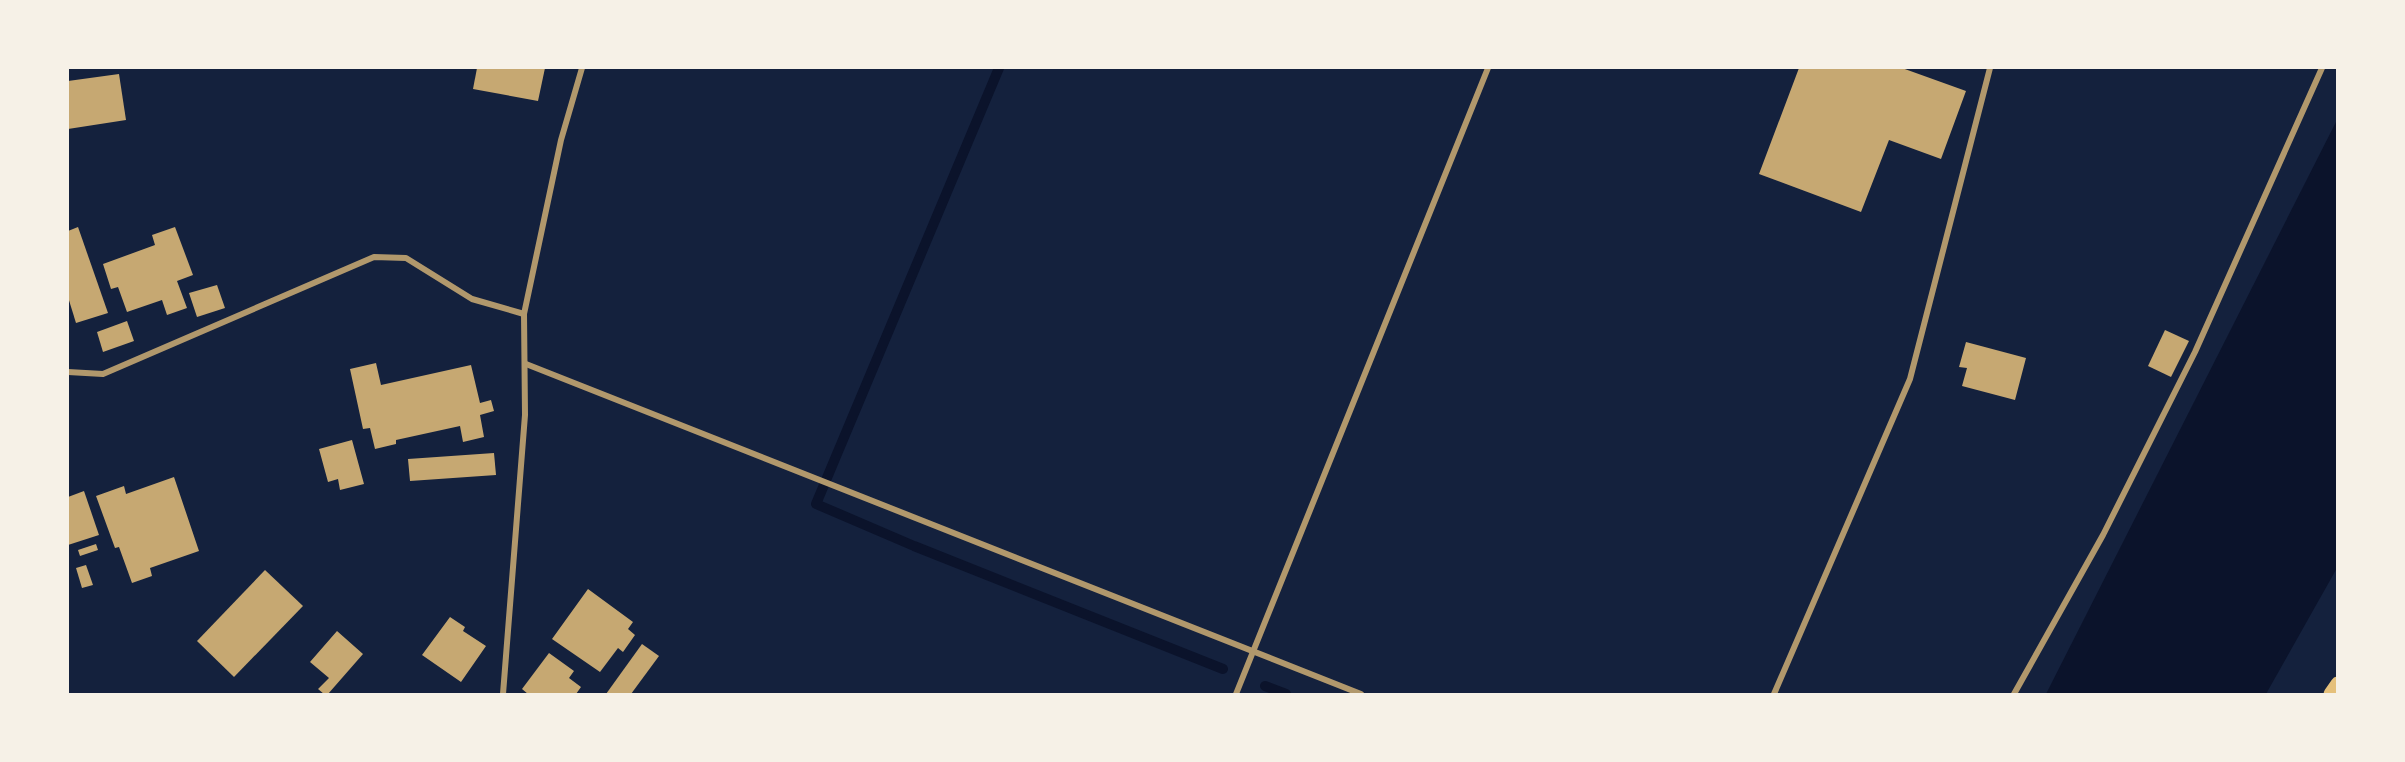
<svg xmlns="http://www.w3.org/2000/svg" width="2405" height="762" font-family="'Roboto Condensed',sans-serif">
  <rect width="100%" height="100%" fill="#14213d"/>
  <!-- water -->
  <polygon fill="#0b132b" points="2337,120 2337,568 2266,694 2046,694"/>
  <g fill="none" stroke-linecap="round" stroke-linejoin="round">
    <!-- stream -->
    <g stroke="#0b132b" stroke-width="10">
      <polyline points="999,68 816,504 914,546 1223,669"/>
      <polyline points="1265,686 1286,694"/>
    </g>
  </g>
  <!-- building -->
  <g fill="#c6a872">
    <polygon points="477,68 545,68 538,101 473,89"/>
    <polygon points="1799,68 1902,68 1966,91 1941,159 1889,140 1861,212 1759,174"/>
    <polygon points="119,74 126,120 68,129 68,81"/>
    <polygon points="78,227 108,313 76,323 68,297 68,231"/>
    <polygon points="175,227 193,275 177,281 187,308 167,315 162,300 127,312 118,287 111,289 103,264 155,245 152,235"/>
    <polygon points="217,285 225,308 197,317 189,293"/>
    <polygon points="127,321 134,341 103,352 97,332"/>
    <polygon points="2165,330 2189,341 2171,377 2148,366"/>
    <polygon points="1966,342 2026,358 2015,400 1962,386 1967,368 1959,367"/>
    <polygon points="376,363 381,385 471,365 480,403 491,400 494,411 480,415 484,437 463,442 460,426 396,440 396,444 375,449 370,428 363,429 350,369"/>
    <polygon points="352,440 364,484 340,490 338,479 328,482 319,449"/>
    <polygon points="494,453 496,475 410,481 408,459"/>
    <polygon points="174,477 199,551 150,568 152,576 132,583 119,547 115,548 96,496 124,486 126,494"/>
    <polygon points="84,491 99,535 68,545 68,497"/>
    <polygon points="96,544 98,550 80,556 78,550"/>
    <polygon points="86,565 93,585 82,588 76,568"/>
    <polygon points="265,570 303,606 234,677 197,641"/>
    <polygon points="588,589 633,622 628,629 635,635 623,652 618,648 600,672 552,639"/>
    <polygon points="450,617 465,627 463,631 486,646 461,682 422,655"/>
    <polygon points="337,631 363,654 328,694 324,694 318,689 329,678 310,662"/>
    <polygon points="642,644 659,656 631,694 606,694"/>
    <polygon points="549,653 574,671 569,678 581,687 576,694 528,694 522,689"/>
  </g>
  <g fill="none" stroke-linecap="round" stroke-linejoin="round">
    <!-- minor -->
    <g stroke="#b1986c" stroke-width="6">
      <polyline points="526,364 1361,694"/>
      <polyline points="68,372 103,374 374,257 406,258 472,299 524,314"/>
      <polyline points="503,694 525,415 524,314 561,140 582,68"/>
      <polyline points="1236,694 1488,68"/>
      <polyline points="1774,694 1910,379 1990,68"/>
      <polyline points="2014,694 2103,535 2195,352 2322,68"/>
    </g>
    <!-- primary -->
    <polyline stroke="#e5c07b" stroke-width="15" points="2331,694 2338,684"/>
  </g>
  <!-- border -->
  <rect width="2405" height="762" fill="none" stroke="#f6f1e7" stroke-width="138"/>
</svg>
